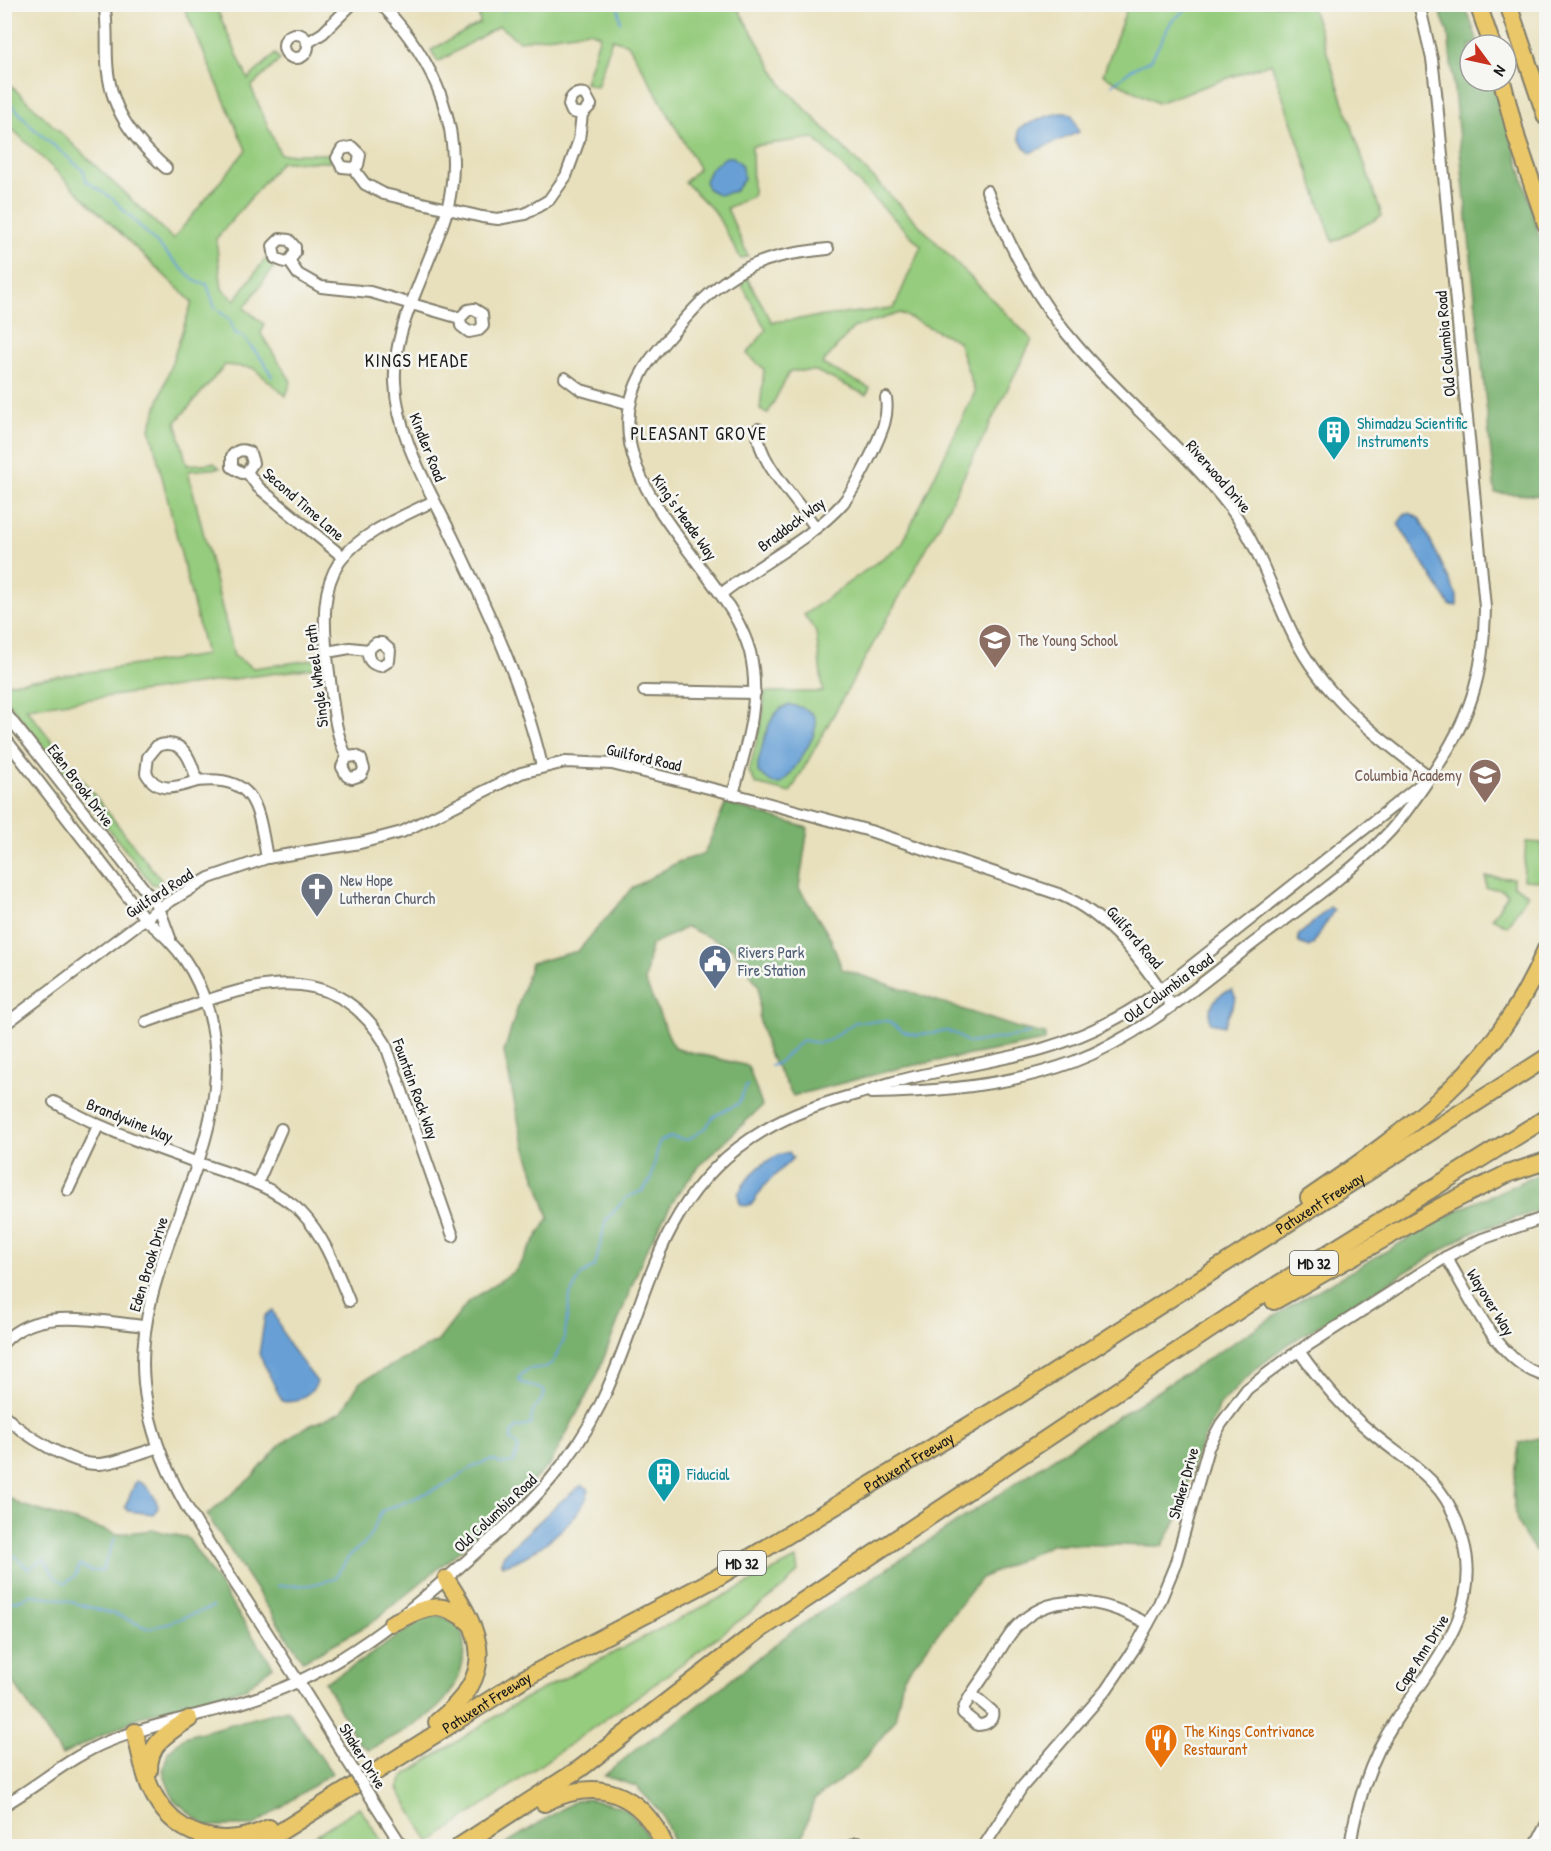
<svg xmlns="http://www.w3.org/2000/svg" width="1551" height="1851" font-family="'Patrick Hand',sans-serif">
  <rect width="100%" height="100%" fill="#f6f6f2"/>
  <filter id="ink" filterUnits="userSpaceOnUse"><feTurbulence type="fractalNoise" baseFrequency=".0167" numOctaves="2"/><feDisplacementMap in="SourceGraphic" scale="12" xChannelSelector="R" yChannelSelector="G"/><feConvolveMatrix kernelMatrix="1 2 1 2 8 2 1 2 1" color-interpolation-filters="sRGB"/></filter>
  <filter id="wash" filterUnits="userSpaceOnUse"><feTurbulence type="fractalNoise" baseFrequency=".008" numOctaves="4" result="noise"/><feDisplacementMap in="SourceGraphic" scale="24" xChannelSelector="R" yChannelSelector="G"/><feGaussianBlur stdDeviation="1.35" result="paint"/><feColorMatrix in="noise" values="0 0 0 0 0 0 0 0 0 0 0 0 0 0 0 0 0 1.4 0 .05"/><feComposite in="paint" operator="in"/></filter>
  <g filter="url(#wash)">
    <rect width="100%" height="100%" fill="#e8e0bc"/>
    <!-- green -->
    <g fill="#96cc7e" stroke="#59744d" stroke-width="1.5">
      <polygon points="183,5 215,5 248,79 275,54 280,60 251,87 280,154 330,154 330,162 281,162 216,239 222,289 235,300 266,258 274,267 244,308 264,324 261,334 291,381 286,396 253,368 225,365 176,422 187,465 214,463 220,468 188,471 234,656 253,668 319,659 320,667 26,708 164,884 162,885 152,884 5,698 5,684 206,655 150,428 192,302 5,122 4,79 173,239 246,150"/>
      <polygon points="477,5 736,5 783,86 1032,340 940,524 790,793 756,784 749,772 763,715 765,692 823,692 816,632 804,615 902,544 975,392 958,341 900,313 853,328 822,364 870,388 866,395 816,371 790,371 768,413 760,410 764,369 747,354 766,330 740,281 747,278 772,322 894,308 921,246 814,138 752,146 753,196 727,208 748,256 741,259 715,212 685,182 699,168 628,44 612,39 597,87 585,83 600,35 589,31 519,41 499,26 438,62 431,50 480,23"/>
      <polygon points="1128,5 1311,5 1382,216 1333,242 1271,63 1157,103 1103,75"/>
      <polygon points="1526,842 1542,843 1540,881 1523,880"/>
      <polygon points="1486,877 1513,878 1513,885 1528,894 1507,926 1492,918 1508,894 1500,889 1486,888"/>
      <polygon points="796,1559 798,1572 784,1587 652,1686 430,1843 398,1789 404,1776 516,1703"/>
      <polygon points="359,1807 385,1846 299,1846"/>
    </g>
    <!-- forest -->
    <g fill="#78b06d" stroke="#4a6644" stroke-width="1.5">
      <polygon points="1437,5 1465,5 1479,45 1470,45 1470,81 1492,81 1508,124 1546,261 1546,496 1495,493 1448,32"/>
      <polygon points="726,803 808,828 799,888 830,937 842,969 1018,1028 1045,1034 1045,1041 900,1068 793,1096 767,1050 759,1018 759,987 734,949 687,927 651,945 645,981 674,1048 748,1066 762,1106 702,1163 677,1194 645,1252 596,1378 550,1464 473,1540 370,1624 303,1661 207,1515 253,1476 279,1446 302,1429 341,1412 360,1382 438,1341 468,1302 516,1270 549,1218 521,1134 504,1052 531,963 578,951 632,888 678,862 704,854"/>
      <polygon points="1546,1174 1546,1208 1468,1234 1290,1343 1253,1371 1220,1405 1197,1453 1177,1520 1162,1546 1053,1544 981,1578 903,1678 895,1720 858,1767 814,1800 800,1846 675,1846 662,1814 636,1786 604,1776 640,1746 679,1721 792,1631 1075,1444 1292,1305 1458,1210 1537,1175"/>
      <path d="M1546 1436V1561C1503 1521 1513 1496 1519 1443Z"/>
      <polygon points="5,1495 21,1505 118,1534 154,1530 188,1538 273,1666 246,1688 144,1715 62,1755 5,1670"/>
      <path d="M441 1616C459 1623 464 1629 464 1649 462 1708 413 1725 369 1750L358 1742 325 1682 352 1667 426 1617Z"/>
      <polygon points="287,1709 332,1773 253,1826 206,1826 173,1799 163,1771 168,1752 184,1737"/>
      <path d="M587 1799C628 1806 634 1811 653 1846H502L575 1801Z"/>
    </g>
    <!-- water -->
    <g fill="#67a0d6" stroke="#425e79" stroke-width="1.5">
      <path d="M1065 112 1072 114 1079 132 1030 153C1023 147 1016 137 1019 128L1047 116Z"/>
      <polygon points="726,157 733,157 741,164 744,179 735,191 719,195 708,189 705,181 711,168"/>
      <polygon points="1410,513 1420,519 1457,596 1457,606 1450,605 1446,599 1398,524 1404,515"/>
      <path d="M791 705C826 711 818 730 804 753 797 764 791 775 781 784H774L758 772V763C764 743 768 707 791 705Z"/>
      <polygon points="1330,907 1334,910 1313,944 1309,947 1299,943 1298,936"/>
      <path d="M1232 990 1236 998 1224 1026 1210 1023C1207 1007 1217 992 1232 990Z"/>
      <path d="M789 1152 793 1158 765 1185 752 1204 746 1206 740 1204 738 1194C748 1175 767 1156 789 1152Z"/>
      <path d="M273 1310 288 1344 317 1382C313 1393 294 1405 282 1401L259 1354 265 1316Z"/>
      <path d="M136 1481C146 1483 157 1497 158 1508L153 1514 128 1511 125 1507Z"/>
      <path d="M582 1485 589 1489C587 1515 528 1562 503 1565L501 1562 505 1553 560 1502Z"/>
    </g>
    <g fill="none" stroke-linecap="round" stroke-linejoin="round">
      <!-- stream -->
      <g stroke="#67a0d6" stroke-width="2">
        <polyline points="618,4 620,22"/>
        <polyline points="503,11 505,4"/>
        <polyline points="1112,85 1132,69 1151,60 1171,22 1185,10 1198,4"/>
        <polyline points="4,96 33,128 84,171 86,181 113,199 188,275 199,283 207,284 215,308 230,320 235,333 243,337 265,363 272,377"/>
        <polyline points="771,1066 778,1063 802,1040 818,1043 828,1041 855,1022 881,1021 888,1021 904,1032 916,1035 947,1031 956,1034 968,1043 1029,1034"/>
        <polyline points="4,1556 6,1554 15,1556 28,1569 44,1559 55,1577 65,1583 75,1576 80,1565 91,1571 102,1571 115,1538"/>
        <path d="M277 1586 310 1585 334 1579 350 1555 367 1541 382 1511C406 1502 429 1493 452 1481 469 1471 471 1464 493 1460L501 1464 513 1462 519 1448 511 1440V1434L516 1428 531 1425C532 1402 538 1410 545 1393L543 1389 520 1382 519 1377 528 1369 546 1367 553 1362 564 1340 570 1296 580 1276 595 1266 606 1220 627 1197 642 1191 651 1180 659 1142 670 1137 688 1140 706 1127 714 1116 738 1104 747 1085"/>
        <polyline points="4,1601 16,1601 31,1595 57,1598 117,1615 147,1628 162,1625 213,1607"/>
      </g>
    </g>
  </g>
  <g filter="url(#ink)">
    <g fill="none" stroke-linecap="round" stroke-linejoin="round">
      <!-- minor casing -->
      <g stroke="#827e6c" stroke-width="14">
        <g id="minor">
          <path d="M104 4C108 22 106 43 107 61 109 108 132 138 166 168"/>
          <path d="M381 4C435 60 467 131 447 210 442 230 432 250 425 269 410 306 393 342 395 382 397 438 429 488 453 538 489 613 523 685 542 766"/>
          <circle cx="296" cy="46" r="12"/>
          <polyline points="307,43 323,33 352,4"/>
          <path d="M353 168 358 165 360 155 352 147 342 149 337 158 342 167 353 168 365 184 384 194 482 217 498 219 525 214 549 200 566 176 579 140 582 114 591 105 585 94C576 92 570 96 569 105L572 112 582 114"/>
          <path d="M987 191C1010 248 1037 301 1078 347 1126 403 1186 450 1231 509 1263 551 1274 601 1299 646 1330 702 1380 739 1430 777"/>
          <polyline points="289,261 295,253 295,247 289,240 280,239 273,246 275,258 285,262 289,261 298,274 321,287 370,292 460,318 461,326 469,332 479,330 483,326 482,314 474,309 468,310 460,318"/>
          <polyline points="565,378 581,390 630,404"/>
          <path d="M758 429C755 460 799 501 815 527"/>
          <path d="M247 472 242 473 232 467V456C237 450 243 448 250 453L253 463 247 472 258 487 343 557"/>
          <path d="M721 594C760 563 810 540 843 503 856 487 864 469 873 451 881 433 889 418 886 398"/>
          <path d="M327 652 350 648 368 650 376 643H382L390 650 389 661 381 666C371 665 367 659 368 650"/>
          <polyline points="644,691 755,693"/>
          <polyline points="4,711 159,908 170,938"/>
          <path d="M4 737 145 919C178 945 197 971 209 1013 245 1143 131 1254 144 1383 152 1468 203 1533 248 1603 281 1654 313 1705 345 1757"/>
          <path d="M347 757 356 756 361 759 364 769 361 775 352 778 347 776 342 767 347 757C334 732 333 701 329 673 314 561 337 546 434 501"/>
          <path d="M197 781C178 787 158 795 146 773L148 757 157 746C184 737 191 760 197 781 258 774 258 810 267 858"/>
          <path d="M733 794C746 747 762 701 750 652 742 623 725 600 708 577 665 517 598 448 643 371 652 355 665 342 677 328 725 272 754 256 828 249"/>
          <path d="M146 1022C230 993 324 945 385 1043L453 1236"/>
          <path d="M4 1025 159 908 209 878 267 858 360 843 402 832 521 773 565 762 612 764 733 794 870 831 1061 895C1110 916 1143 963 1172 1006"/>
          <path d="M871 1093C937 1092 1011 1085 1073 1062 1139 1037 1192 991 1247 948 1295 911 1349 876 1391 830 1406 813 1418 795 1431 776 1470 719 1484 676 1485 607L1436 92 1432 59 1419 4"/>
          <path d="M54 1102C100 1129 149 1145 198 1163 234 1175 273 1185 301 1212 325 1237 336 1269 349 1301"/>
          <polyline points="257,1184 281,1129"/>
          <polyline points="68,1190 98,1126"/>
          <path d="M1446 1257C1470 1296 1498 1365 1546 1376"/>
          <path d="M4 1342C38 1305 101 1322 145 1326"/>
          <path d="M1299 1351C1320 1381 1342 1408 1371 1432 1393 1451 1422 1468 1440 1491 1451 1505 1458 1522 1463 1540 1487 1621 1414 1680 1380 1747 1365 1778 1355 1812 1350 1846"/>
          <path d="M4 1415C22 1434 73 1466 99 1464 118 1463 138 1453 157 1448"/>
          <path d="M973 1695 992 1711C994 1720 987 1725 978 1725L963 1713C963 1703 982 1680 988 1670 997 1655 1005 1640 1016 1627 1053 1587 1107 1601 1148 1624"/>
          <path d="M4 1805C39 1785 71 1756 109 1741 170 1717 235 1711 297 1682 369 1649 430 1593 489 1541 534 1501 573 1460 600 1405 650 1303 653 1196 763 1131 793 1113 824 1103 857 1094 868 1091 879 1086 890 1083 940 1069 992 1063 1042 1049 1087 1036 1124 1017 1161 990L1430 777"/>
          <polyline points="851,1846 857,1843 867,1846"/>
          <polyline points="984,1846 1022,1787 1106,1690 1136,1646 1158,1606 1175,1565 1208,1448 1221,1424 1247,1389 1288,1358 1446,1257 1482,1239 1546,1217"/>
          <polyline points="1535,1846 1546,1825"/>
        </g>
      </g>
      <!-- highway casing -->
      <g stroke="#827e6c" stroke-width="20">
        <g id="highway">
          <polyline points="1478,4 1492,45"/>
          <polyline points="1508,4 1546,117"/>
          <polyline points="1502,81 1517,139 1546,224"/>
          <path d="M1309 1198C1411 1128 1497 1068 1546 949"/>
          <polyline points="1274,1301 1440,1207 1507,1174 1546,1161"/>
          <path d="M392 1623C425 1608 439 1597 470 1623"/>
          <path d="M437 1722C498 1673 484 1637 446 1579"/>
          <path d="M135 1732C140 1750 143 1770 150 1787 172 1837 222 1851 269 1828"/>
          <path d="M149 1771C148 1743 169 1732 189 1719"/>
          <path d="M544 1803C597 1776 641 1792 665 1846"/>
          <path id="s1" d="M258 1846 523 1679 718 1577 1016 1397 1546 1058"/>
          <polyline points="460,1846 581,1768 758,1631 1266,1292 1546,1118"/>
        </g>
      </g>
      <!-- minor -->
      <use href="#minor" stroke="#fff" stroke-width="10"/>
      <!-- highway -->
      <use href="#highway" stroke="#eac769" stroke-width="16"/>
      <!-- minor-bridge casing -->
      <g stroke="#827e6c" stroke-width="14" stroke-linecap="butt">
        <polyline id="minor-bridge" points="345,1757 402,1846"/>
      </g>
      <!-- minor-bridge -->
      <use href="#minor-bridge" stroke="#fff" stroke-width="10"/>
    </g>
  </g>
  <!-- icons -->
  <defs>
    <g id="building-pin" transform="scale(1.725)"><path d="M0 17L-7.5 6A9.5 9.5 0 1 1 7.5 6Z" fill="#0f9aa8" stroke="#f6f6f2"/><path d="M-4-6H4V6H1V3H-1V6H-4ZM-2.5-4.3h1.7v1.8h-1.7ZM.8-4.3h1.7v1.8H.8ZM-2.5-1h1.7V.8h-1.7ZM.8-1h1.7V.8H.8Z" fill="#fff"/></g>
    <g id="school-pin" transform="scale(1.725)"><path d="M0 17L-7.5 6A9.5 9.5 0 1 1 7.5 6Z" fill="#8d6e63" stroke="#f6f6f2"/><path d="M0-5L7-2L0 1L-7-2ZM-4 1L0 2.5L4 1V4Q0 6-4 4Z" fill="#fff"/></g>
    <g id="church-pin" transform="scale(1.725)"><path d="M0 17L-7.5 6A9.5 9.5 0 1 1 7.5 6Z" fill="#6b7280" stroke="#f6f6f2"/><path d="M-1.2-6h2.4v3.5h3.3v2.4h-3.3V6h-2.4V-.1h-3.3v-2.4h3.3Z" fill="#fff"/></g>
    <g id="civic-pin" transform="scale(1.725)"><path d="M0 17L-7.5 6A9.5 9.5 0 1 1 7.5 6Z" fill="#5c6f8a" stroke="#f6f6f2"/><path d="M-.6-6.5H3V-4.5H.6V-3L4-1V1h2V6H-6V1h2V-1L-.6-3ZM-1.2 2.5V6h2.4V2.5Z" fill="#fff"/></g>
    <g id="restaurant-pin" transform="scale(1.725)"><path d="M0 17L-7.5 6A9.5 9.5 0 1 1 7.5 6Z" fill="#e8710a" stroke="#f6f6f2"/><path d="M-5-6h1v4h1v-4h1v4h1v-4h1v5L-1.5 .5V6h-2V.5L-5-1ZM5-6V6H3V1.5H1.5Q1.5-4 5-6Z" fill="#fff"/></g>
  </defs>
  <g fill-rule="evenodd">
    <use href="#building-pin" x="1334" y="432"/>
    <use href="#school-pin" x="995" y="640"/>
    <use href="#school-pin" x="1485" y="775"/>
    <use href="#church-pin" x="317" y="889"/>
    <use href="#civic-pin" x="715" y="961"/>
    <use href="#building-pin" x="664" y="1474"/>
    <use href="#restaurant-pin" x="1161" y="1740"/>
  </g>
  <g text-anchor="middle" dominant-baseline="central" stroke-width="5" stroke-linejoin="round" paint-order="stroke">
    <!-- shield labels -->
    <g fill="#f6f6f2" stroke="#5d5d5c" stroke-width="1.5">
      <rect x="1290" y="1251" width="48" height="24" rx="4.5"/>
      <rect x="718" y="1551" width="48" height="24" rx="4.5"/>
    </g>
    <g font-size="15" font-weight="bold" fill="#1c1c1c">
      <text x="1314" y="1263">MD 32</text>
      <text x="742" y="1563">MD 32</text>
    </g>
    <!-- street labels -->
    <g font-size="16" fill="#1c1c1c" stroke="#f6f6f2">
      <text transform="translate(1445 344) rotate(-95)">Old Columbia Road</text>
      <text transform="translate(428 447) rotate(68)">Kindler Road</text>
      <text transform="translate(1219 476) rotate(49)">Riverwood Drive</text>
      <text transform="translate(304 504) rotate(41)">Second Time Lane</text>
      <text transform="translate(685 517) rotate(55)">King's Meade Way</text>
      <text transform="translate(791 524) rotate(-37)">Braddock Way</text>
      <text transform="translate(316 676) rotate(-97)">Single Wheel Path</text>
      <text transform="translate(644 757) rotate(13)">Guilford Road</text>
      <text transform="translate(81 785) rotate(53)">Eden Brook Drive</text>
      <text transform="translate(159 893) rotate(-33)">Guilford Road</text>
      <text transform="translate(1135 937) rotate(49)">Guilford Road</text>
      <text transform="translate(1168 988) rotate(-36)">Old Columbia Road</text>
      <text transform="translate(416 1089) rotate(70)">Fountain Rock Way</text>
      <text transform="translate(130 1120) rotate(22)">Brandywine Way</text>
      <text stroke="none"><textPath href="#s1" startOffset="1242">Patuxent Freeway</textPath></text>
      <text transform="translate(148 1264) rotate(-73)">Eden Brook Drive</text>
      <text transform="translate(1491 1302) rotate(58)">Wayover Way</text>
      <text stroke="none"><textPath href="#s1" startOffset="756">Patuxent Freeway</textPath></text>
      <text transform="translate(1183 1483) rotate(-74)">Shaker Drive</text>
      <text transform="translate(495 1513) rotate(-43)">Old Columbia Road</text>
      <text transform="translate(1421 1653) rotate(-58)">Cape Ann Drive</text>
      <text stroke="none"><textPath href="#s1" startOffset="270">Patuxent Freeway</textPath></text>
      <text transform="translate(363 1756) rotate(58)">Shaker Drive</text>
    </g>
    <!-- culture labels -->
    <g font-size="16" fill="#0d838f" stroke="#f6f6f2" text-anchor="start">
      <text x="1357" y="423">Shimadzu Scientific<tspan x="1357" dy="18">Instruments</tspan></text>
      <text x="687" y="1474">Fiducial</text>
    </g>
    <!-- education labels -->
    <g font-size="16" fill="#785e54" stroke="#f6f6f2" text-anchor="start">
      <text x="1018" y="640">The Young School</text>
      <text x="1462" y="775" text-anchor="end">Columbia Academy</text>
    </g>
    <!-- worship labels -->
    <g font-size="16" fill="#5b616d" stroke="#f6f6f2" text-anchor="start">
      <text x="340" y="880">New Hope<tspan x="340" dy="18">Lutheran Church</tspan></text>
    </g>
    <!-- service labels -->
    <g font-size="16" fill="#4e5e75" stroke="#f6f6f2" text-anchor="start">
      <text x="738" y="952">Rivers Park<tspan x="738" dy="18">Fire Station</tspan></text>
    </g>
    <!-- food labels -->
    <g font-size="16" fill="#c56008" stroke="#f6f6f2" text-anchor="start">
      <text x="1184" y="1731">The Kings Contrivance<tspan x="1184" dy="18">Restaurant</tspan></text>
    </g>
    <!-- neighbourhood labels -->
    <g font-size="18" letter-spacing="1.5" fill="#1c1c1c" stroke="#f6f6f2">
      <text x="417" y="360">KINGS MEADE</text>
      <text x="699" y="433">PLEASANT GROVE</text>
    </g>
  </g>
  <!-- margin -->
  <rect width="1551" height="1851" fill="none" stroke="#f6f6f2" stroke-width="24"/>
  <!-- north arrow -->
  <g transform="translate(1488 63) rotate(123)"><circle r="28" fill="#f6f6f2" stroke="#9f9f9c" stroke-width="1.5"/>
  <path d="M0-4.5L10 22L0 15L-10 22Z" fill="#c8321e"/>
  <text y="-9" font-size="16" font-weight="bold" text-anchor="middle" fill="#1c1c1c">N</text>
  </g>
</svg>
